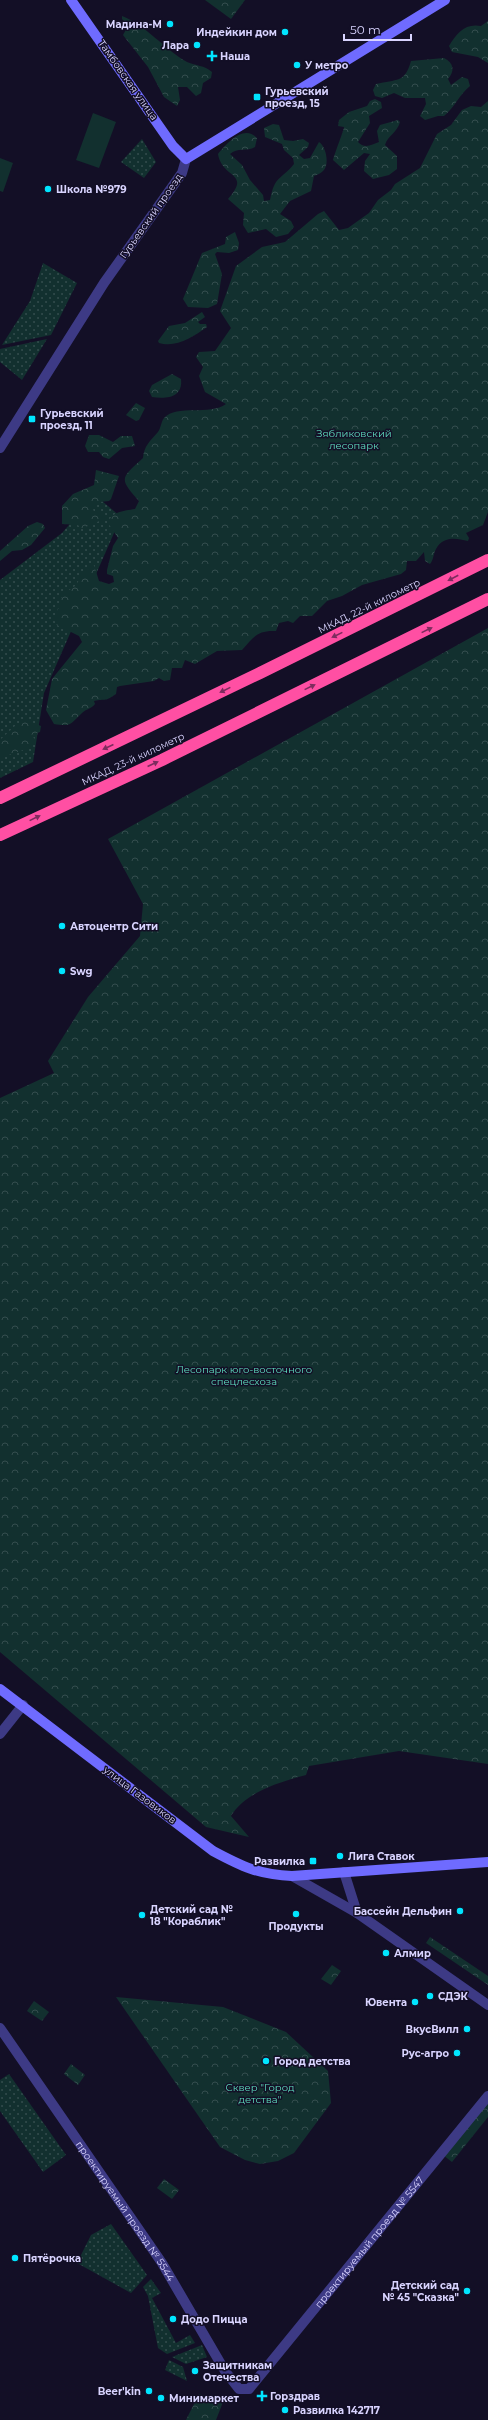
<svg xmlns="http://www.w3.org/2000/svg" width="488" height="2420" font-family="Montserrat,sans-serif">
  <defs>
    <pattern id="grass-dots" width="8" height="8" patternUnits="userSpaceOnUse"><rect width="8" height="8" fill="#12302f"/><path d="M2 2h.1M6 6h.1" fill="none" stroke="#344d4e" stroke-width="1.8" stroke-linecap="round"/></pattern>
    <pattern id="forest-crowns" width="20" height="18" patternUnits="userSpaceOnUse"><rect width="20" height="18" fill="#12302f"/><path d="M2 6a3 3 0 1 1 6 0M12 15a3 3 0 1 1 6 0" fill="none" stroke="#344d4e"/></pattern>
  </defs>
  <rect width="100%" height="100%" fill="#130f26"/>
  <!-- grass -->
  <g fill="url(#grass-dots)">
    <polygon points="142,139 156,162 144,178 121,162"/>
    <polygon points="43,263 77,283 51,335 2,345 30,301"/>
    <polygon points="47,339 22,380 0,362 0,349"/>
    <polygon points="95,495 121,517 44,693 33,762 0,778 0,580 62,533"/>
    <polygon points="9,2074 66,2155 43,2172 0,2111 0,2080"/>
    <polygon points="111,2224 147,2275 131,2293 77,2263 91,2235"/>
    <polygon points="151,2279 161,2293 152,2298 176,2343 190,2335 195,2343 167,2354 158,2348 148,2296 143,2287"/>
    <polygon points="202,2345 207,2357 186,2364 172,2357"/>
    <polygon points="169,2360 183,2367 187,2381 165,2370"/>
  </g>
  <!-- forest -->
  <g fill="url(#forest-crowns)">
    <polygon points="205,0 245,0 231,19"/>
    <path d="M122 16C147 26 164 49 187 62 196 66 204 65 212 72L211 78 203 83 201 93 196 96 187 87H178L180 100 177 106 164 97 148 67 123 35 128 26 122 19Z"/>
    <path d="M488 21V63L478 57 452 52 449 46C457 33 465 23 481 26Z"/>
    <path d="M444 58C454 63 455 71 448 79L451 85 462 77 468 79 470 86C459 95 455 107 444 116H438L425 120 420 116 426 104 425 98H405L394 93 382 98 375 96 373 90 376 84C397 79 405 83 411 61Z"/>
    <path d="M375 99 381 102 382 108 369 116 370 123 358 142C364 149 372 145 379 142L377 131 380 125 398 120 400 122C397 133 388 135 385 145L397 156V169L389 175 373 179 364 171 365 161 370 154 364 153 344 170 333 160C335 152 344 130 344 127L338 126 339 120 349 112 367 106 370 101Z"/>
    <path d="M488 101V512L483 525 466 533 469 538 468 541C456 538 443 536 436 549 433 554 434 559 430 564L425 561 424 552 416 561H407L406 570 401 574 362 585 342 596 327 601 312 616H300L293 623 288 621 279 623 276 631C257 630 254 637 242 650L217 651 195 664 185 660 182 668H172L170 680 164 681 159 678 154 681 120 686 117 687 116 694C103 703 106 698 94 701L95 704C91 709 86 709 82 713 70 724 72 727 54 724L46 710 52 679 82 642 79 636 57 625 54 620 63 593C67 591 72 589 75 586 83 577 80 568 94 565L99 581 109 584 114 582 113 576 107 574V570L113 546 118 538 108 523C112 511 124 511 135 509L139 501C119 478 120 479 143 458 144 446 150 441 158 432 161 428 161 422 164 418 177 404 210 416 226 404L205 392 199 376 203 367 196 357 199 352 215 351 231 328 220 311 236 266 262 247 285 242 318 214 324 211 339 230 348 228 369 213 378 200 391 190 395 184 420 168 437 134 451 125 462 110 471 106 481 107Z"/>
    <path d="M273 124 279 125 284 140 293 141 303 139 309 143 308 147 299 155 304 159 310 158 319 142C326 146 330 165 323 171 321 173 317 175 314 176L311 191 290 201 280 214 291 221 294 227 288 234 276 237 266 229 248 233 243 225 244 213 228 199C252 172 222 179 218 154 227 143 244 124 257 138L255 147C247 152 237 147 230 154L242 165 250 180 263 195 264 201 270 200C275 175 280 181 294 164L293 158 284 150 282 144 265 137 264 128Z"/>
    <polygon points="235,232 239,243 238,250 229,253 217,252 215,254 222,274 217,304 208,308 188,307 183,299 202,253 225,244 226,237"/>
    <path d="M202 312 205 317 198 322 200 324H206L207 327C193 337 176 348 159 343L158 341 169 326 185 323Z"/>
    <path d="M172 374 181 379C183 398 166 399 152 397L149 391 152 385Z"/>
    <polygon points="136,403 145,408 139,420 136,421 126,415"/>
    <polygon points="89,435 99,435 113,442 121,436 132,436 135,446 122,448 109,459 103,457 99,452 88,452 85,446"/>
    <polygon points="96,470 119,476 111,499 109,501 100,502 93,509 94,512 104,513 104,519 81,529 78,525 62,524 62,506 73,494 94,485"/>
    <polygon points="37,522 43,524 45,528 31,545 22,550 12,551 0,561 0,551 28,526"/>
    <path d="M488 628V1764L399 1751 309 1766 306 1775C280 1782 245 1792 231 1816L249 1837 206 1827 0 1652V1098L54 1073 48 1061 88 997 140 936 143 904 108 839Z"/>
    <polygon points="26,720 41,726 40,732 31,735 36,740 26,749 0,758 0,740 17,724"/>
    <polygon points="430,1937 488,1976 488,1985 426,1943"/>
    <polygon points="332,1965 341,1971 331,1985 321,1979"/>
    <polygon points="116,1997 223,2007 286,2032 328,2071 331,2103 294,2153 278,2161 260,2164 245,2160 220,2147"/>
    <polygon points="34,2001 49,2012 42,2021 27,2011"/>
    <polygon points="71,2064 85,2075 78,2085 64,2074"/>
    <polygon points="488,2099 488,2117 452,2162 443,2155"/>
    <polygon points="164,2179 179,2190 172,2199 157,2188"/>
    <polygon points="199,2394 223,2402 216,2420 186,2420"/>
  </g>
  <!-- garden -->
  <g fill="#12302f">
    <polygon points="93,113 116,122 99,168 76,160"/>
    <polygon points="0,158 13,163 3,192 0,191"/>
  </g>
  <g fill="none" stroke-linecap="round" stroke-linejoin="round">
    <!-- street -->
    <g stroke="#3d3a85" stroke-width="10">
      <polyline points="0,448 104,283 182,173 186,159"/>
      <polyline points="0,1734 23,1705"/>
      <polyline points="344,1872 357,1913"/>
      <polyline points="292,1876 357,1913 488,2005"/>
      <path id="s1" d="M0 2028 162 2263 225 2371 239 2389H249L488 2096"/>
    </g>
    <!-- secondary -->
    <g stroke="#6f6bff" stroke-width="10">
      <polyline points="71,0 173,146 186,159 445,0"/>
      <path d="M0 1689 213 1851C241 1866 259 1875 292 1876L488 1862"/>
    </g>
    <!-- highway -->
    <g stroke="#ff4fa3" stroke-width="12">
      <polyline points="0,798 260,673 488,560"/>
      <polyline points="0,835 162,760 488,599"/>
    </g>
  </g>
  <!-- one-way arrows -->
  <defs><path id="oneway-solid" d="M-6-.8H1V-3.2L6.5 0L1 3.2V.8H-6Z"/></defs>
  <g fill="#7d2c5e">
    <use href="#oneway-solid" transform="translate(453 578) rotate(152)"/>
    <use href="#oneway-solid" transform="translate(427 630) rotate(-26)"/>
    <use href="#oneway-solid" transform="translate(337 635) rotate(154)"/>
    <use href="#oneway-solid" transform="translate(310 687) rotate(-26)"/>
    <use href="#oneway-solid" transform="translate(225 690) rotate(154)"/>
    <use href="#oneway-solid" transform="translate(108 747) rotate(155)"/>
    <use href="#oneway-solid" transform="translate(153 764) rotate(-25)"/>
    <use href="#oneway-solid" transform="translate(35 818) rotate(-26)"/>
  </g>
  <!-- markers -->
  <g fill="#00e5ff" stroke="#130f26" stroke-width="1.5">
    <circle cx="170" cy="24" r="4"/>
    <circle cx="285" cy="32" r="4"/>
    <circle cx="197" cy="45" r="4"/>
    <path d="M210 50h4v4h4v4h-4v4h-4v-4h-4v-4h4z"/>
    <circle cx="297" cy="65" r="4"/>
    <rect x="253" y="93" width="8" height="8" rx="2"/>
    <circle cx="48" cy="189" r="4"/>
    <rect x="28" y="415" width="8" height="8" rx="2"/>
    <circle cx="62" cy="926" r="4"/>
    <circle cx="62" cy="971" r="4"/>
    <circle cx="340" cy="1856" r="4"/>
    <rect x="309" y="1857" width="8" height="8" rx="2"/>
    <circle cx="460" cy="1911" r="4"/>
    <circle cx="296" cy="1914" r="4"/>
    <circle cx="142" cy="1915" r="4"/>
    <circle cx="386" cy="1953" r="4"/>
    <circle cx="430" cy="1996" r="4"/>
    <circle cx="415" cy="2002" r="4"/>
    <circle cx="467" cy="2029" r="4"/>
    <circle cx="457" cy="2053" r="4"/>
    <circle cx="266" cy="2061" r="4"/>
    <circle cx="15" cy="2258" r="4"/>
    <circle cx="467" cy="2291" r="4"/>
    <circle cx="173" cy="2319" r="4"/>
    <circle cx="195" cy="2371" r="4"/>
    <circle cx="149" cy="2391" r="4"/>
    <path d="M260 2390h4v4h4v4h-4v4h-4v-4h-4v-4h4z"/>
    <circle cx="161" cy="2398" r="4"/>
    <circle cx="285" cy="2410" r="4"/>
  </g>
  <g text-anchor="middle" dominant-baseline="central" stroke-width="3" stroke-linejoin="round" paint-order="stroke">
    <!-- poi labels -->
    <g font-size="10" font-weight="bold" fill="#d9d4ff" stroke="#130f26" text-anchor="start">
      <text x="162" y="24" text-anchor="end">Мадина-М</text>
      <text x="277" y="32" text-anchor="end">Индейкин дом</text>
      <text x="189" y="45" text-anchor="end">Лара</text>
      <text x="220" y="56">Наша</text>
      <text x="305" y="65">У метро</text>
      <text x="265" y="91">Гурьевский<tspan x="265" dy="12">проезд, 15</tspan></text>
      <text x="56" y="189">Школа №979</text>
      <text x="40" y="413">Гурьевский<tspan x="40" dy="12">проезд, 11</tspan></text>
      <text x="70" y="926">Автоцентр Сити</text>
      <text x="70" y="971">Swg</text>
      <text x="348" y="1856">Лига Ставок</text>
      <text x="305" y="1861" text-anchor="end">Развилка</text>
      <text x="150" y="1909">Детский сад №<tspan x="150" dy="12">18 "Кораблик"</tspan></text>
      <text x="452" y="1911" text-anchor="end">Бассейн Дельфин</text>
      <text x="296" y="1926" text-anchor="middle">Продукты</text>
      <text x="394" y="1953">Алмир</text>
      <text x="438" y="1996">СДЭК</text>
      <text x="407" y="2002" text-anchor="end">Ювента</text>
      <text x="459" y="2029" text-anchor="end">ВкусВилл</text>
      <text x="449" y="2053" text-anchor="end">Рус-агро</text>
      <text x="274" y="2061">Город детства</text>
      <text x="23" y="2258">Пятёрочка</text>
      <text x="459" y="2285" text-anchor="end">Детский сад<tspan x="459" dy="12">№ 45 "Сказка"</tspan></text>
      <text x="181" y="2319">Додо Пицца</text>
      <text x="203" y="2365">Защитникам<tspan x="203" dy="12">Отечества</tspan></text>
      <text x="141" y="2391" text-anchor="end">Beer'kin</text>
      <text x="270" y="2396">Горздрав</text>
      <text x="169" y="2398">Минимаркет</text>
      <text x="293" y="2410">Развилка 142717</text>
    </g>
    <!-- street labels -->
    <g font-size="10" fill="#d9d4ff" stroke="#130f26">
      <text transform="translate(128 80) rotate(55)">Тамбовская улица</text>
      <text transform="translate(151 216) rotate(-55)">Гурьевский проезд</text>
      <text transform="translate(369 606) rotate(-26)">МКАД, 22-й километр</text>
      <text transform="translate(133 759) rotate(-25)">МКАД, 23-й километр</text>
      <text transform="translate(140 1795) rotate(37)">улица Газовиков</text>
      <text stroke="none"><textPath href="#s1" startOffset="222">проектируемый проезд № 5544</textPath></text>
      <text stroke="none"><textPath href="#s1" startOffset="633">проектируемый проезд № 5547</textPath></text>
    </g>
    <!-- park labels -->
    <g font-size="10" fill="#5fe0c0" stroke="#130f26">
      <text x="354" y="433">Зябликовский<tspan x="354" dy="12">лесопарк</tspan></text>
      <text x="244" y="1369">Лесопарк юго-восточного<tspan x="244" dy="12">спецлесхоза</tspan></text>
      <text x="260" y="2087">Сквер "Город<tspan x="260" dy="12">детства"</tspan></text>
    </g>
  </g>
  <!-- scale -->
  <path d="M344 34v6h67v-6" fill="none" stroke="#d9d4ff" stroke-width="2"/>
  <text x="350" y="34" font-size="12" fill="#d9d4ff" stroke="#130f26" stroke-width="3" paint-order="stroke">50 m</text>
</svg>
